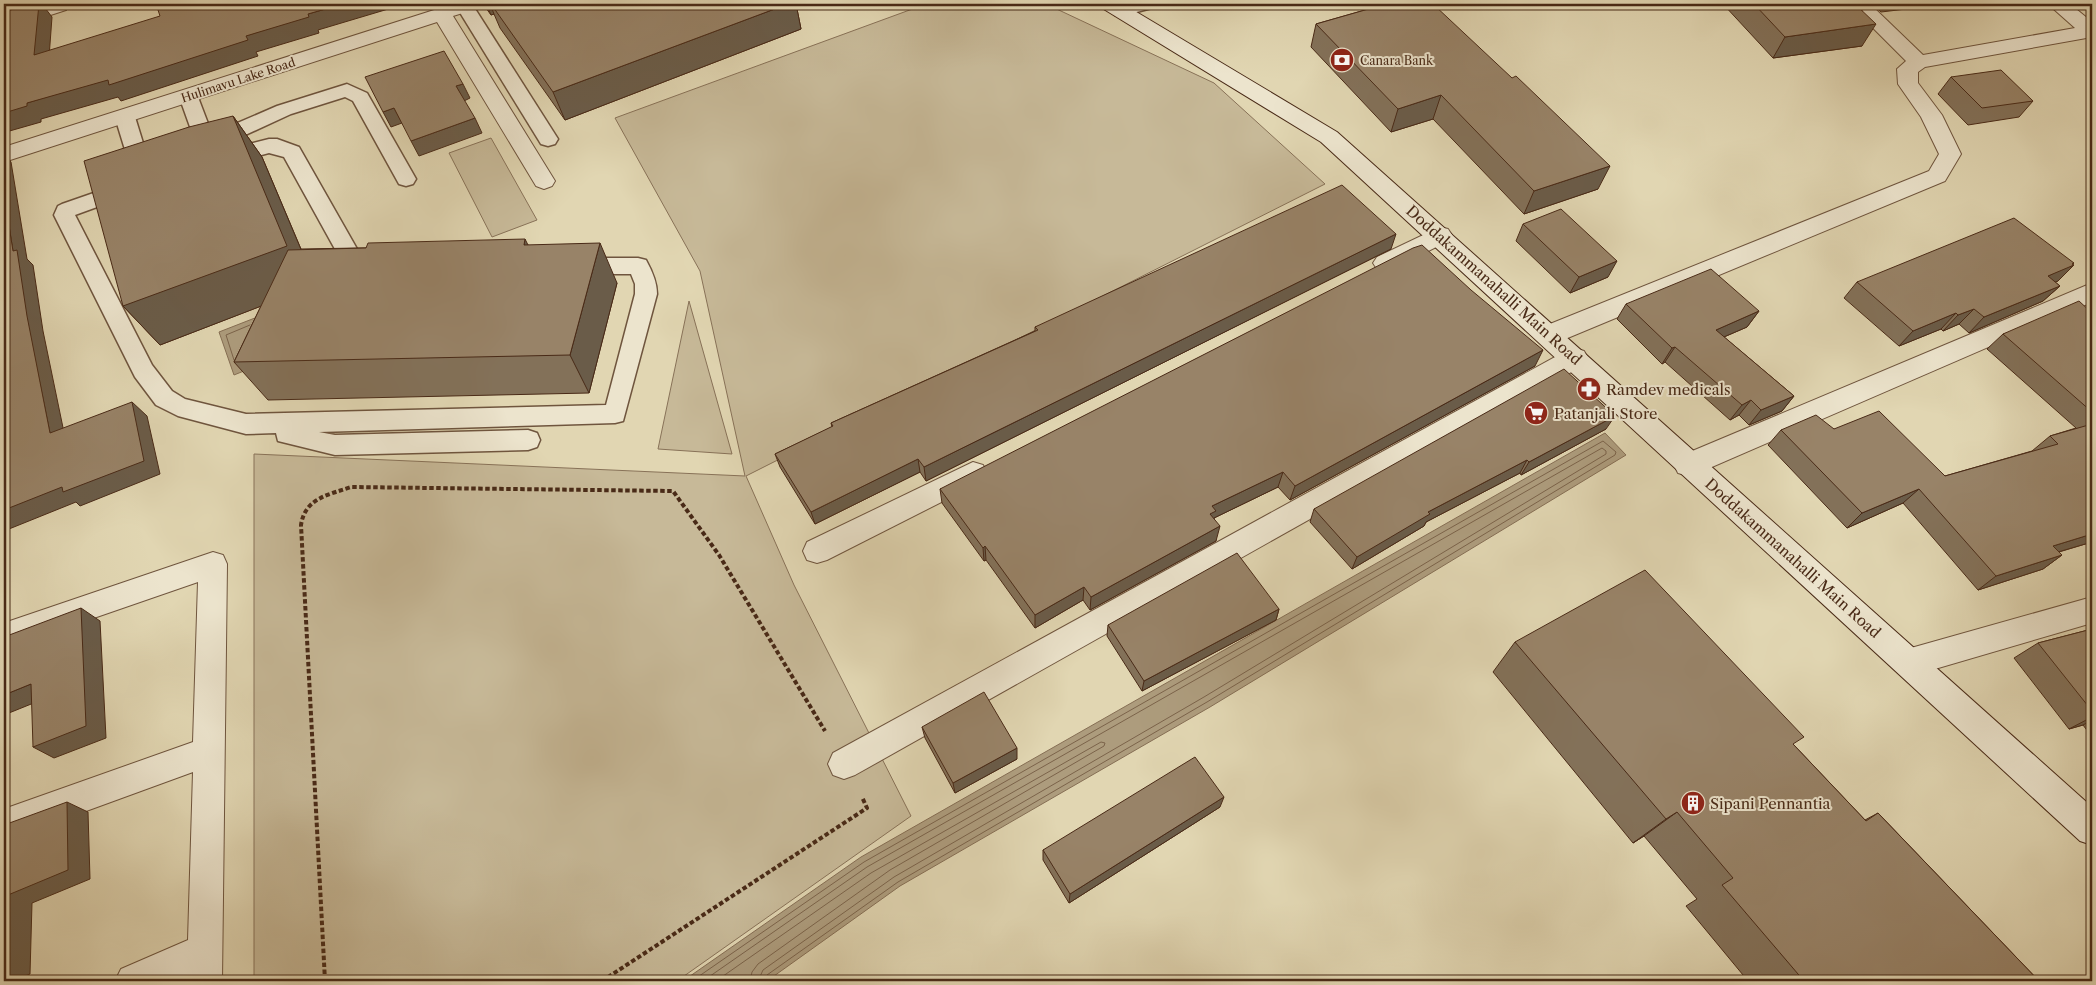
<svg xmlns="http://www.w3.org/2000/svg" width="2096" height="985" font-family="'Libre Caslon Text',serif">
  <rect width="100%" height="100%" fill="#e1d6b2"/>
  <filter id="stains"><feTurbulence type="fractalNoise" baseFrequency=".004" numOctaves="4"/><feColorMatrix values="0 0 0 0 .2 0 0 0 0 .09 0 0 0 0 .02 0 0 0 .5 -.17"/></filter>
  <radialGradient id="worn" r=".72"><stop offset=".6" stop-color="#630" stop-opacity="0"/><stop offset="1" stop-color="#630" stop-opacity=".3"/></radialGradient>
  <!-- green -->
  <g fill="#c7b998" stroke="#887258">
    <polygon points="926,4 1046,4 1214,83 1325,184 746,476 794,585 911,816 677,981 254,981 254,454 745,476 700,271 615,118"/>
    <polygon points="491,138 537,220 492,237 449,153"/>
    <polygon points="689,301 732,454 658,449"/>
  </g>
  <!-- water -->
  <g fill="#ad9c7d" stroke="#856e54">
    <polygon points="278,309 271,360 234,375 219,332"/>
    <polygon points="1605,433 1626,455 1210,707 900,886 767,981 683,981 861,857"/>
  </g>
  <g fill="none" stroke-linecap="round" stroke-linejoin="round">
    <!-- shore -->
    <g stroke="#7b634a" stroke-width="1">
      <polyline points="234,360 226,335 250,325"/>
      <polyline points="692,981 864,862 1603,441 1616,452 1615,455 1207,702 898,882 767,975 764,981"/>
      <polyline points="703,981 867,867 1602,448 1606,451 1606,454 1204,697 894,877 763,970 758,981"/>
      <polyline points="716,981 871,873 1101,742 1105,743 1104,746 890,870 758,964 752,972 750,981"/>
    </g>
    <!-- lane casing -->
    <g stroke="#6f553e" stroke-width="3">
      <g id="lane">
        <polygon points="458,4 472,4 558,139 555,144 548,146 541,144 456,6"/>
        <polygon points="1127,4 1155,4 1152,8 1121,16 1115,15 1112,11 1115,7"/>
        <polygon points="347,84 367,93 416,179 413,184 406,186 399,184 353,101 345,97 291,114 217,148 218,152 269,139 277,139 299,147 361,256 379,258 382,264 379,270 371,272 346,269 284,157 269,153 211,168 204,166 179,96 182,92 189,90 196,92 212,134 277,106"/>
        <path d="M125 111 132 113 135 117 155 182 152 187 75 215 152 365 172 391 185 399 246 414 606 405 635 294V284L631 274H576L568 272 565 266 568 260 576 258H638L646 260C652 271 657 282 657 294L623 421 615 423 319 432 335 435 528 430 537 433 540 440 537 447 528 450 335 455 278 441 276 433 246 434 178 416 156 405 135 377 54 215 58 206 62 204 134 179 115 117 118 113Z"/>
      </g>
    </g>
    <!-- street casing -->
    <g stroke="#6f553e" stroke-width="2">
      <g id="street">
        <polygon points="46,4 69,4 66,10 4,30 4,18"/>
        <polygon points="453,4 482,4 479,8 453,16 555,181 552,186 544,189 536,186 437,22 4,162 4,147"/>
        <polygon points="1849,4 1870,4 1923,55 2075,28 2048,4 2070,4 2092,22 2092,37 1925,67 1918,72 1918,83 1942,115 1961,154 1945,181 1558,342 1549,344 1540,342 1537,335 1540,328 1929,171 1939,154 1921,117 1898,84 1897,69 1906,61"/>
        <polygon points="1440,227 1448,229 1452,235 1448,241 1393,269 1385,272 1377,269 1373,263 1377,257"/>
        <polygon points="2092,283 2092,302 1698,473 1688,476 1678,473 1674,465 1678,457"/>
        <polygon points="1575,348 1584,351 1588,358 1584,365 855,775 844,779 833,775 828,764 833,753 1566,351"/>
        <polygon points="973,462 983,465 987,473 983,481 827,560 817,563 807,560 803,551 807,542"/>
        <polygon points="213,552 223,555 227,564 222,981 186,981 186,976 174,981 115,981 121,969 188,940 193,772 4,841 4,809 193,742 198,582 4,649 4,623"/>
        <polygon points="2092,597 2092,623 1911,676 1900,672 1896,662 1900,652 1911,648"/>
      </g>
    </g>
    <!-- secondary casing -->
    <g stroke="#492a17" stroke-width="2">
      <polygon id="secondary" points="1099,4 1123,4 1337,132 2092,807 2092,845 2080,841 1321,142 1102,8"/>
    </g>
    <!-- path -->
    <g stroke="#492a17" stroke-width="4" stroke-dasharray="4.5 2.5" stroke-linecap="butt">
      <path d="M325 981 301 525C305 498 328 495 351 487L673 491 719 555 825 731"/>
      <polyline points="602,981 867,808 862,797"/>
    </g>
    <!-- lane -->
    <use href="#lane" fill="#ece4cd" fill-rule="evenodd"/>
    <!-- street -->
    <use href="#street" fill="#ece4cd" fill-rule="evenodd"/>
    <!-- secondary -->
    <use href="#secondary" fill="#ece4cd" fill-rule="evenodd"/>
  </g>
  <!-- wall -->
  <g fill="#837159" stroke="#492a17">
    <polygon points="483,4 796,4 801,29 565,120 500,28 494,14 491,15"/>
    <polygon points="1386,4 1598,189 1524,214 1433,119 1391,132 1311,47 1316,24"/>
    <polygon points="1723,4 1865,4 1862,10 1862,46 1773,58"/>
    <polygon points="1872,4 1948,4 1881,12"/>
    <polygon points="1951,77 2033,101 2019,117 1968,125 1938,94"/>
    <polygon points="233,116 262,157 301,249 528,245 617,283 589,393 268,400 234,362 261,306 160,345 123,306"/>
    <polygon points="1523,224 1608,277 1570,293 1516,241"/>
    <polygon points="1391,249 926,481 920,472 815,524 780,467 775,454 832,427 831,423 1035,331 1035,327"/>
    <polygon points="2073,264 2058,281 2055,282 2060,286 2043,301 1969,333 1959,324 1943,331 1941,329 1899,346 1844,298 1857,282"/>
    <polygon points="1626,304 1759,311 1747,327 1724,337 1794,396 1782,411 1749,425 1739,415 1730,420 1665,362 1662,364 1617,319"/>
    <polygon points="2092,313 2092,542 2059,552 2062,555 2043,569 1978,590 1903,503 1847,528 1768,445 1781,430 1834,429 1945,476 2032,451 2050,436 2076,428 1987,349 2003,334"/>
    <polygon points="1535,366 1290,500 1278,487 1214,518 1216,541 1090,610 1083,600 1035,628 986,560 984,561 942,503 940,489"/>
    <polygon points="1606,429 1521,475 1520,473 1426,522 1424,526 1352,569 1310,522 1314,509"/>
    <polygon points="1279,609 1276,620 1142,691 1107,636 1108,625"/>
    <polygon points="2092,629 2092,737 2083,725 2069,729 2014,658 2038,643"/>
    <polygon points="1515,642 1793,744 1865,820 1878,813 2039,981 1748,981 1686,906 1697,899 1644,836 1633,843 1493,672"/>
    <polygon points="922,727 1017,759 955,793 925,738"/>
    <polygon points="1220,807 1069,903 1043,860 1043,850"/>
  </g>
  <!-- shaded-wall -->
  <g fill="#6a5c49" stroke="#492a17">
    <polygon points="4,4 42,4 52,17 48,71 4,17"/>
    <polygon points="343,4 405,4 318,30 319,33 256,52 258,56 121,101 118,97 41,119 41,122 6,132 8,144 4,145 4,113 27,103 246,36 308,14"/>
    <polygon points="486,4 490,4 494,14 491,15"/>
    <polygon points="788,4 796,4 801,29 565,120 553,92"/>
    <polygon points="1876,24 1862,46 1773,58 1785,37"/>
    <polygon points="463,84 470,98 464,101 456,86"/>
    <polygon points="1441,95 1433,119 1391,132 1398,109"/>
    <polygon points="394,108 402,123 391,127 383,112"/>
    <polygon points="233,116 262,157 316,285 160,345 123,306"/>
    <polygon points="475,118 482,133 419,156 411,141"/>
    <polygon points="4,154 11,162 27,259 33,265 43,331 67,447 50,433 13,251 4,194"/>
    <polygon points="1610,166 1598,189 1524,214 1534,191"/>
    <polygon points="1396,234 1391,249 926,481 924,467"/>
    <polygon points="525,239 545,279 524,245"/>
    <polygon points="600,243 617,283 589,393 570,355"/>
    <polygon points="1617,261 1608,277 1570,293 1579,277"/>
    <polygon points="2074,263 2070,267 2074,265 2058,281 2032,292 2048,276"/>
    <polygon points="2060,286 2043,301 1969,333 1984,317"/>
    <polygon points="1974,309 1959,324 1943,331 1958,315"/>
    <polygon points="1759,311 1747,327 1705,345 1716,330"/>
    <polygon points="1956,313 1941,329 1899,346 1913,331"/>
    <polygon points="1675,347 1665,362 1662,364 1672,348"/>
    <polygon points="1543,350 1535,366 1290,500 1295,486"/>
    <polygon points="1794,396 1782,411 1749,425 1761,410"/>
    <polygon points="1751,400 1739,415 1730,420 1742,405"/>
    <polygon points="132,402 147,416 160,474 80,506 76,502 4,531 4,510"/>
    <polygon points="1615,416 1606,429 1521,475 1529,462"/>
    <polygon points="918,459 920,472 815,524 811,512"/>
    <polygon points="1527,460 1520,473 1426,522 1424,526 1352,569 1357,557 1428,512"/>
    <polygon points="1283,472 1278,487 1214,518 1213,525 1207,528 1212,506"/>
    <polygon points="1919,489 1903,503 1847,528 1862,513"/>
    <polygon points="1220,526 1216,541 1090,610 1091,597"/>
    <polygon points="2092,534 2092,542 2034,559 2053,546"/>
    <polygon points="985,546 986,560 984,561 983,548"/>
    <polygon points="2062,555 2043,569 1978,590 1996,576"/>
    <polygon points="1084,587 1083,600 1035,628 1035,615"/>
    <polygon points="81,608 100,621 106,738 54,758 33,747"/>
    <polygon points="1279,609 1276,620 1142,691 1144,681"/>
    <polygon points="31,684 51,696 4,715 4,695"/>
    <polygon points="2092,717 2092,720 2083,725 2069,729"/>
    <polygon points="1017,748 1017,759 955,793 953,783"/>
    <polygon points="1224,797 1220,807 1069,903 1070,894"/>
    <polygon points="67,802 88,812 90,879 32,903 30,974 13,981 4,981 4,968 8,895"/>
    <polygon points="1677,812 1644,836 1633,843 1666,819"/>
  </g>
  <!-- building -->
  <g fill="#988368" stroke="#492a17">
    <polygon points="30,4 39,4 34,55 160,16 156,4 343,4 308,14 309,17 246,36 248,40 109,85 108,80 27,103 27,106 4,113 4,12"/>
    <polygon points="491,4 788,4 553,92"/>
    <polygon points="1386,4 1433,4 1512,78 1516,76 1610,166 1534,191 1441,95 1398,109 1316,24"/>
    <polygon points="1754,4 1855,4 1876,24 1785,37"/>
    <polygon points="444,51 463,84 456,86 475,118 411,141 394,108 383,112 365,77"/>
    <polygon points="2001,70 2033,101 1982,108 1951,77"/>
    <polygon points="233,116 287,246 123,306 84,161 189,127"/>
    <polygon points="1342,185 1396,234 924,467 918,459 811,512 775,454 833,426 831,423 1038,330 1035,327"/>
    <polygon points="4,194 13,251 17,250 27,316 50,433 132,402 144,461 63,492 62,487 4,510"/>
    <polygon points="1561,209 1617,261 1579,277 1523,224"/>
    <polygon points="2014,218 2074,263 2072,264 2074,265 2048,276 2060,286 1984,317 1974,309 1958,315 1956,313 1913,331 1857,282"/>
    <polygon points="525,239 524,245 600,243 570,355 234,362 288,250 366,248 368,243"/>
    <polygon points="1422,245 1471,290 1543,350 1295,486 1283,472 1212,506 1216,511 1210,514 1220,526 1091,597 1084,587 1035,615 985,546 983,548 940,489 1413,248"/>
    <polygon points="1711,269 1759,311 1716,330 1794,396 1761,410 1751,400 1742,405 1675,347 1672,348 1626,304"/>
    <polygon points="2079,301 2092,313 2092,412 2003,334"/>
    <polygon points="1564,369 1615,416 1529,462 1527,460 1428,512 1430,514 1357,557 1314,509"/>
    <polygon points="1879,411 1945,476 2058,444 2050,436 2092,424 2092,534 2053,546 2062,555 1996,576 1919,489 1862,513 1781,430 1816,415 1834,429"/>
    <polygon points="1237,553 1279,609 1144,681 1108,625"/>
    <polygon points="1645,570 1804,737 1793,744 1866,821 1878,813 2039,981 1804,981 1722,885 1733,878 1677,812 1666,819 1515,642"/>
    <polygon points="81,608 86,726 33,747 31,684 4,695 4,637"/>
    <polygon points="2092,629 2092,711 2038,643"/>
    <polygon points="984,692 1017,748 953,783 922,727"/>
    <polygon points="1195,757 1224,797 1070,894 1043,850"/>
    <polygon points="67,802 68,870 8,895 6,967 4,968 4,825"/>
  </g>
  <!-- icons -->
  <defs>
    <g id="bank-disc" transform="scale(1.25)"><circle r="9.5" fill="#8f2418" stroke="#ece4cd"/><path d="M-6-4H6V4H-6ZM0-2.3a2.3 2.3 0 1 0 0 4.6a2.3 2.3 0 1 0 0-4.6Z" fill="#fff"/></g>
    <g id="pharmacy-disc" transform="scale(1.25)"><circle r="9.5" fill="#8f2418" stroke="#ece4cd"/><path d="M-2-6h4v4h4v4h-4v4h-4v-4h-4v-4h4Z" fill="#fff"/></g>
    <g id="supermarket-disc" transform="scale(1.25)"><circle r="9.5" fill="#8f2418" stroke="#ece4cd"/><path d="M-6-5.5h2.5l.6 2H6L4.5 2H-2.5L-4.4-4H-6ZM-1.5 3.2a1.3 1.3 0 1 0 .1 0ZM3 3.2a1.3 1.3 0 1 0 .1 0Z" fill="#fff"/></g>
    <g id="building-disc" transform="scale(1.25)"><circle r="9.5" fill="#8f2418" stroke="#ece4cd"/><path d="M-4-6H4V6H1V3H-1V6H-4ZM-2.5-4.3h1.7v1.8h-1.7ZM.8-4.3h1.7v1.8H.8ZM-2.5-1h1.7V.8h-1.7ZM.8-1h1.7V.8H.8Z" fill="#fff"/></g>
  </defs>
  <g fill-rule="evenodd">
    <use href="#bank-disc" x="1342" y="60"/>
    <use href="#pharmacy-disc" x="1589" y="389"/>
    <use href="#supermarket-disc" x="1536" y="413"/>
    <use href="#building-disc" x="1693" y="803"/>
  </g>
  <g text-anchor="middle" dominant-baseline="central" stroke-width="4" stroke-linejoin="round" paint-order="stroke">
    <!-- far-poi labels -->
    <g font-size="12" fill="#492a17" stroke="#ece4cd" text-anchor="start">
      <text x="1360" y="60">Canara Bank</text>
    </g>
    <!-- far-street labels -->
    <g font-size="12" fill="#492a17" stroke="#ece4cd">
      <text transform="translate(238 80) rotate(-18)">Hulimavu Lake Road</text>
    </g>
    <!-- street labels -->
    <g font-size="15" fill="#492a17" stroke="#ece4cd">
      <text transform="translate(1494 285) rotate(42)">Doddakammanahalli Main Road</text>
      <text transform="translate(1793 558) rotate(42)">Doddakammanahalli Main Road</text>
    </g>
    <!-- poi labels -->
    <g font-size="15" fill="#492a17" stroke="#ece4cd" text-anchor="start">
      <text x="1606" y="389">Ramdev medicals</text>
      <text x="1554" y="413">Patanjali Store</text>
      <text x="1710" y="803">Sipani Pennantia</text>
    </g>
  </g>
  <!-- margin -->
  <rect width="2096" height="985" fill="none" stroke="#e1d6b2" stroke-width="20"/>
  <rect x="5" y="5" width="2086" height="975" fill="none" stroke="#492a17" stroke-width="2.5"/>
  <rect x="10" y="10" width="2076" height="965" fill="none" stroke="#492a17"/>
  <rect width="100%" height="100%" filter="url(#stains)"/>
  <rect width="100%" height="100%" fill="url(#worn)"/>
</svg>
